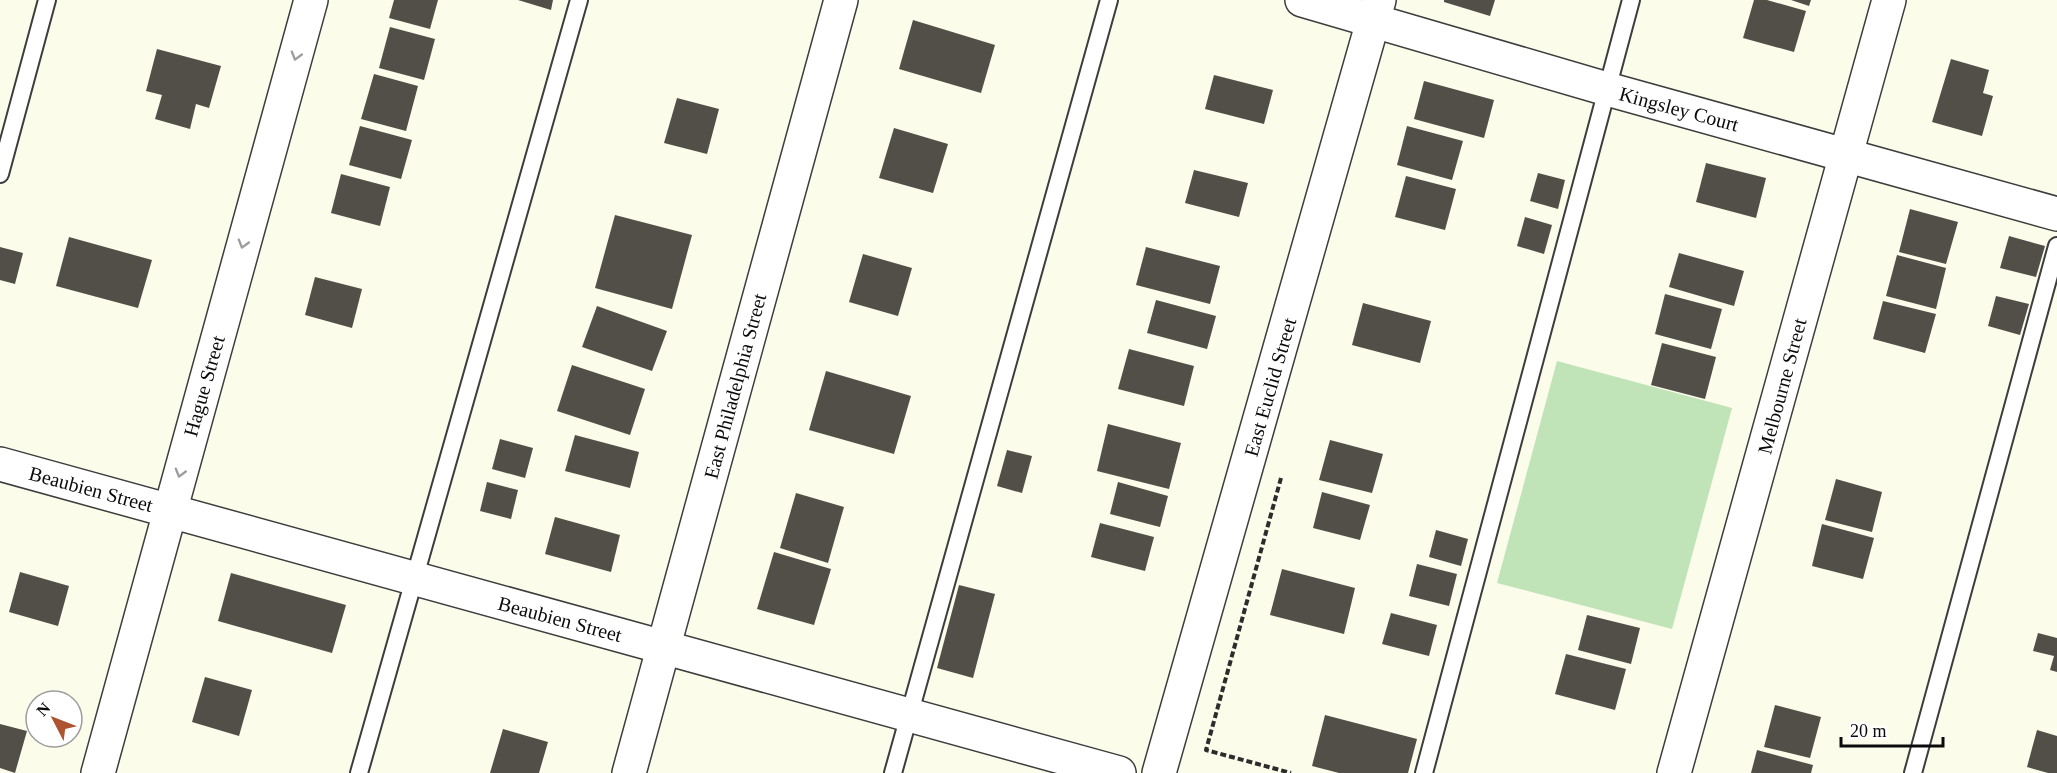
<svg xmlns="http://www.w3.org/2000/svg" width="2057" height="773" font-family="'Times New Roman',serif">
  <rect width="100%" height="100%" fill="#fbfdea"/>
  <!-- green -->
  <polygon fill="#c0e4b7" points="1557,361 1732,408 1672,629 1497,583"/>
  <!-- building -->
  <g fill="#524f48">
    <polygon points="394,0 438,0 430,29 389,18"/>
    <polygon points="518,0 553,0 551,10"/>
    <polygon points="1444,0 1495,0 1490,16 1444,2"/>
    <polygon points="1754,0 1767,0 1806,11 1794,52 1743,38"/>
    <polygon points="1791,0 1811,0 1809,6"/>
    <polygon points="913,20 995,45 981,93 899,69"/>
    <polygon points="390,27 435,39 424,80 379,68"/>
    <polygon points="157,49 221,66 209,108 196,104 190,129 155,119 162,95 146,91"/>
    <polygon points="1951,59 1989,70 1983,93 1993,96 1982,136 1932,122"/>
    <polygon points="374,74 418,86 406,131 361,119"/>
    <polygon points="1214,75 1273,90 1264,124 1205,109"/>
    <polygon points="1424,81 1494,100 1484,138 1414,119"/>
    <polygon points="677,98 719,109 707,154 664,143"/>
    <polygon points="360,126 412,140 401,179 349,165"/>
    <polygon points="1407,126 1463,141 1452,180 1397,165"/>
    <polygon points="894,128 948,144 933,193 879,178"/>
    <polygon points="1706,163 1766,178 1756,218 1696,202"/>
    <polygon points="1194,170 1248,183 1239,217 1185,203"/>
    <polygon points="1538,173 1565,180 1558,209 1530,201"/>
    <polygon points="341,174 390,187 380,226 331,213"/>
    <polygon points="1406,176 1456,189 1445,230 1395,217"/>
    <polygon points="1910,209 1958,222 1946,264 1899,252"/>
    <polygon points="615,215 692,235 672,309 595,288"/>
    <polygon points="1525,217 1552,225 1544,254 1517,246"/>
    <polygon points="2009,236 2045,246 2036,277 2000,268"/>
    <polygon points="69,237 152,260 138,308 56,286"/>
    <polygon points="0,247 23,253 15,284 0,280"/>
    <polygon points="1146,247 1220,266 1210,304 1136,285"/>
    <polygon points="1679,253 1744,271 1734,306 1669,287"/>
    <polygon points="863,254 912,268 898,316 849,302"/>
    <polygon points="1897,255 1946,268 1936,309 1886,296"/>
    <polygon points="315,277 362,289 352,328 305,315"/>
    <polygon points="1665,294 1722,309 1711,349 1655,334"/>
    <polygon points="1996,296 2029,304 2020,335 1988,326"/>
    <polygon points="1156,300 1216,316 1207,349 1147,333"/>
    <polygon points="1883,301 1936,314 1925,353 1873,339"/>
    <polygon points="1363,303 1431,321 1420,363 1352,345"/>
    <polygon points="597,306 667,331 652,371 582,347"/>
    <polygon points="1662,343 1716,357 1705,399 1651,385"/>
    <polygon points="1129,349 1194,366 1184,406 1118,389"/>
    <polygon points="572,365 645,389 630,435 557,411"/>
    <polygon points="826,371 911,396 894,454 809,430"/>
    <polygon points="1108,424 1181,443 1169,489 1097,471"/>
    <polygon points="575,435 639,452 630,488 565,471"/>
    <polygon points="500,439 533,448 525,478 492,469"/>
    <polygon points="1330,440 1383,454 1372,493 1319,480"/>
    <polygon points="1007,450 1032,456 1022,493 997,486"/>
    <polygon points="1836,479 1882,492 1872,532 1825,520"/>
    <polygon points="487,482 518,490 511,519 480,511"/>
    <polygon points="1118,482 1168,496 1160,527 1110,514"/>
    <polygon points="1322,492 1370,505 1360,540 1313,528"/>
    <polygon points="796,493 844,507 828,563 780,548"/>
    <polygon points="555,517 620,535 611,572 545,554"/>
    <polygon points="1100,523 1154,537 1145,571 1091,557"/>
    <polygon points="1822,524 1874,538 1863,579 1812,566"/>
    <polygon points="1436,530 1468,539 1461,566 1429,557"/>
    <polygon points="774,552 831,569 814,625 757,609"/>
    <polygon points="1417,564 1457,574 1449,606 1409,596"/>
    <polygon points="1282,569 1355,588 1344,634 1270,615"/>
    <polygon points="20,572 69,586 58,626 9,612"/>
    <polygon points="231,573 346,605 332,653 218,621"/>
    <polygon points="959,585 995,594 973,678 937,668"/>
    <polygon points="1391,613 1437,625 1429,656 1382,644"/>
    <polygon points="1587,615 1640,628 1631,664 1578,650"/>
    <polygon points="2038,633 2057,638 2057,672 2050,670 2054,656 2033,651"/>
    <polygon points="1566,654 1626,669 1615,710 1555,694"/>
    <polygon points="205,677 252,690 239,736 192,722"/>
    <polygon points="1775,705 1821,717 1810,758 1764,747"/>
    <polygon points="1325,715 1417,739 1408,773 1339,773 1312,766"/>
    <polygon points="0,724 27,731 15,773 0,768"/>
    <polygon points="503,729 548,742 539,773 490,773"/>
    <polygon points="2037,730 2057,736 2057,773 2048,773 2027,767"/>
    <polygon points="1757,750 1813,765 1811,773 1751,773"/>
  </g>
  <g fill="none" stroke-linecap="round" stroke-linejoin="round">
    <!-- service casing -->
    <g stroke="#3d3d3d" stroke-width="20">
      <g id="service">
        <polyline points="0,174 47,0"/>
        <polyline points="359,773 579,0"/>
        <polyline points="893,773 1109,0"/>
        <polyline points="1424,773 1631,0"/>
        <polyline points="1913,773 2057,246"/>
      </g>
    </g>
    <!-- minor casing -->
    <g stroke="#3d3d3d" stroke-width="36">
      <g id="minor">
        <polyline points="1302,0 1607,89 2057,214"/>
        <polyline points="0,464 1119,773"/>
        <polyline points="98,773 311,0"/>
        <polyline points="629,773 841,0"/>
        <polyline points="1159,773 1379,0"/>
        <polyline points="1674,773 1889,0"/>
      </g>
    </g>
    <!-- path -->
    <polyline stroke="#2c2c2c" stroke-width="4" stroke-dasharray="6 3" stroke-linecap="butt" points="1281,478 1206,750 1291,773"/>
    <!-- service -->
    <use href="#service" stroke="#fff" stroke-width="16"/>
    <!-- minor -->
    <use href="#minor" stroke="#fff" stroke-width="33"/>
  </g>
  <!-- one-way arrows -->
  <defs><path id="oneway-chevron" d="M-2-3.5L2.5 0L-2 3.5" fill="none" stroke-width="1.6" stroke-linecap="round" stroke-linejoin="round" transform="scale(1.5)"/></defs>
  <g stroke="#9d9d9d">
    <use href="#oneway-chevron" transform="translate(296 56) rotate(106)"/>
    <use href="#oneway-chevron" transform="translate(243 244) rotate(106)"/>
    <use href="#oneway-chevron" transform="translate(180 473) rotate(106)"/>
  </g>
  <g text-anchor="middle" dominant-baseline="central" stroke-width="6" stroke-linejoin="round" paint-order="stroke">
    <!-- street labels -->
    <g font-size="20" fill="#0a0a0a" stroke="#fff">
      <text transform="translate(1679 109) rotate(15)">Kingsley Court</text>
      <text transform="translate(204 386) rotate(-74)">Hague Street</text>
      <text transform="translate(735 386) rotate(-75)">East Philadelphia Street</text>
      <text transform="translate(1782 386) rotate(-75)">Melbourne Street</text>
      <text transform="translate(1270 387) rotate(-74)">East Euclid Street</text>
      <text transform="translate(91 489) rotate(15)">Beaubien Street</text>
      <text transform="translate(560 619) rotate(15)">Beaubien Street</text>
    </g>
  </g>
  <!-- north arrow -->
  <g transform="translate(54 719) rotate(312)"><circle r="28" fill="#ffffff" stroke="#9d9d9d" stroke-width="1.5"/>
  <path d="M0-4.5L10 22L0 15L-10 22Z" fill="#ad5330"/>
  <text y="-9" font-size="16" font-weight="bold" text-anchor="middle" fill="#0a0a0a">N</text>
  </g>
  <!-- scale -->
  <path d="M1841 737v9h102v-9" fill="none" stroke="#0a0a0a" stroke-width="3"/>
  <text x="1850" y="737" font-size="18" fill="#0a0a0a" stroke="#ffffff" stroke-width="4.5" paint-order="stroke">20 m</text>
</svg>
